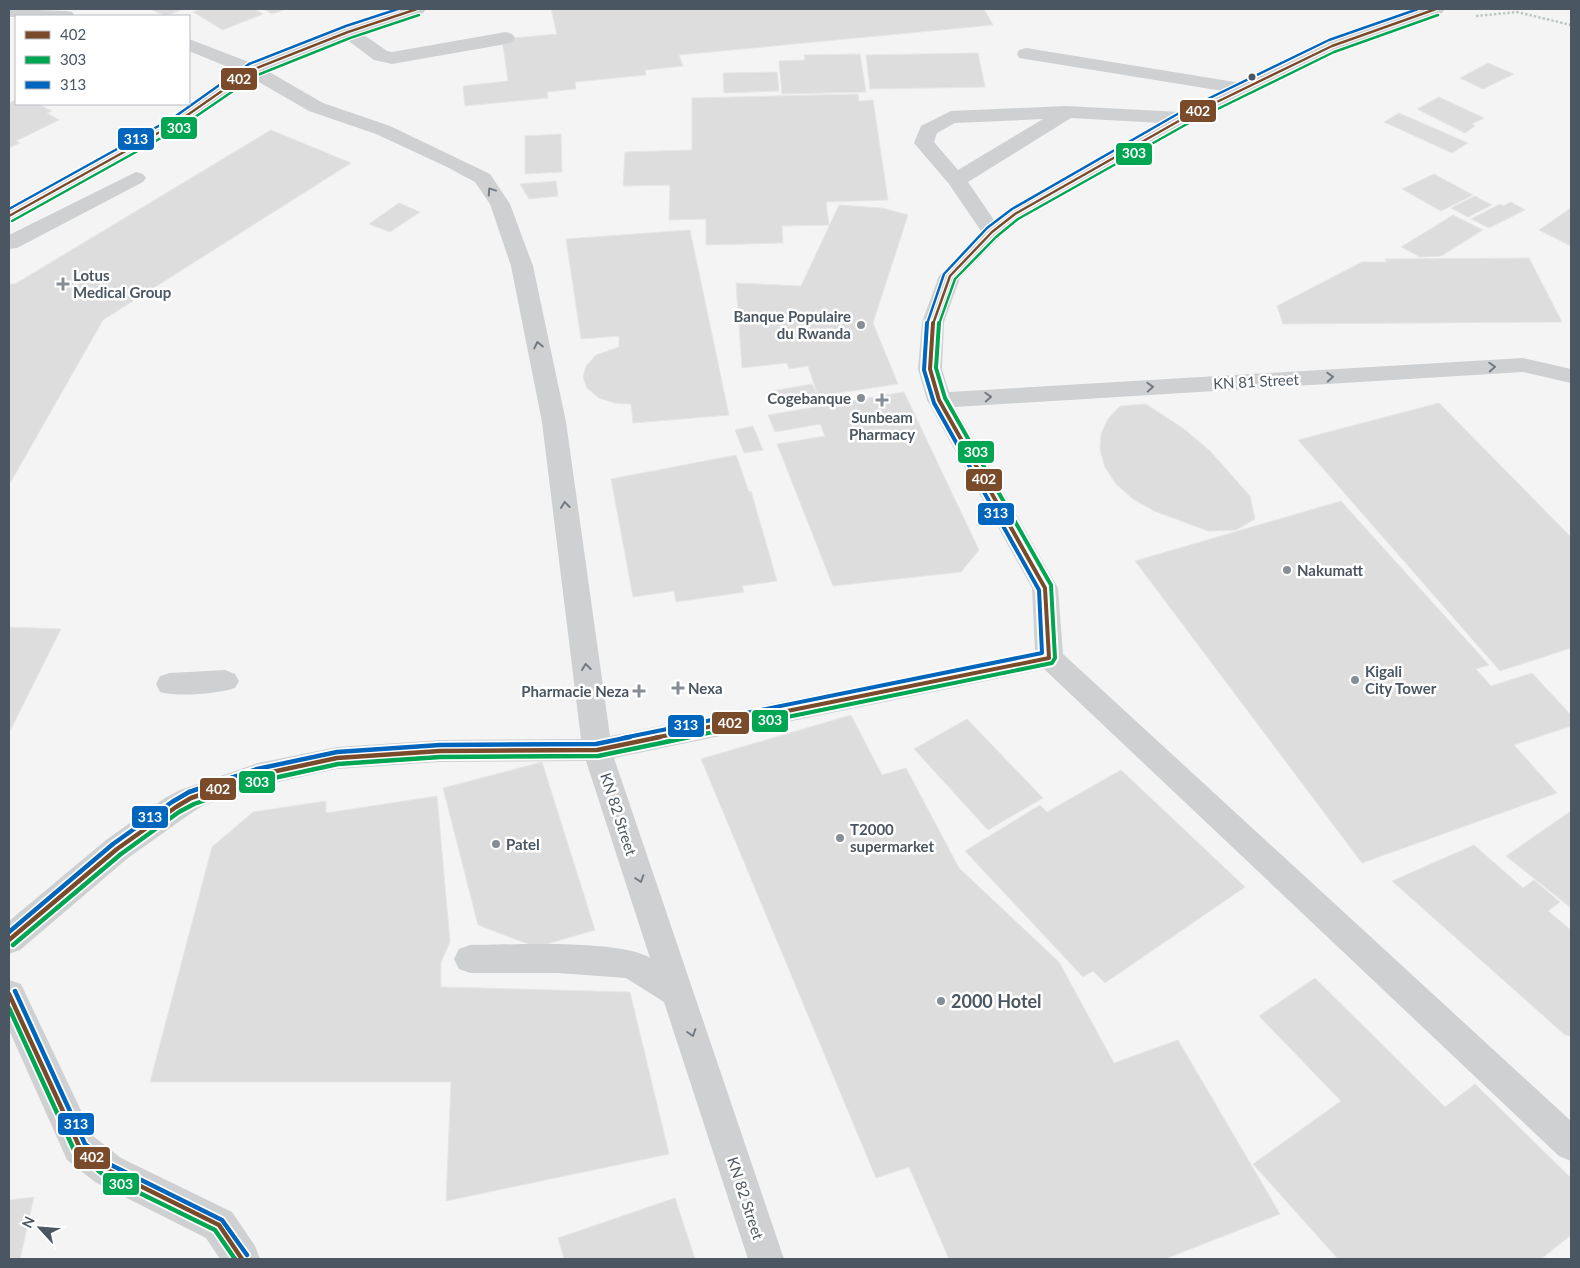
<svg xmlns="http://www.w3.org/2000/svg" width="1580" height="1268" font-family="Lato,sans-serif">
  <rect width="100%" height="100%" fill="#f4f4f4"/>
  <!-- building -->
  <g fill="#ddddde" stroke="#e5e6e7">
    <polygon points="150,9 183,9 166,16"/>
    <polygon points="202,9 254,9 263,14 223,30 193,12"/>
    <polygon points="264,9 287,9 272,14"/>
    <polygon points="551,9 984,9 993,25 679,55 683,66 645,70 646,75 575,82 576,89 547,92 548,98 465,106 463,86 508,81 502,39 557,34"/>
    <polygon points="978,53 985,87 870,89 866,55"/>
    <polygon points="860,54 866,92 782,94 779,61 805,60 804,55"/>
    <polygon points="1488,63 1514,74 1483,89 1460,78"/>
    <polygon points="777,72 779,91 724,93 723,73"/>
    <polygon points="858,94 859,101 873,100 888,200 826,202 829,225 782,226 783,243 706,245 706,219 669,220 670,185 623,186 625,152 692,150 692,98"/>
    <polygon points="1439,97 1484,118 1472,124 1475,126 1465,133 1417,109"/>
    <polygon points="16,100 16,104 38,104 52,111 47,113 59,120 16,141 20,143 9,148 9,103"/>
    <polygon points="1399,113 1468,143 1452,153 1384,122"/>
    <polygon points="271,130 351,163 103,320 9,485 9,284 15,284"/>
    <polygon points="561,134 562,172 525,174 525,136"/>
    <polygon points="1434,174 1473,195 1441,211 1402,189"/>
    <polygon points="556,181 558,196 529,199 520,184"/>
    <polygon points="1475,196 1492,205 1468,217 1451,208"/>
    <polygon points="1511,202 1525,210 1489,228 1471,219 1500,204 1503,206"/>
    <polygon points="399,203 420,212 390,232 369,224"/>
    <polygon points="839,205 882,208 908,215 873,323 898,384 818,396 808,366 789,369 787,363 742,368 736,283 801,286"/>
    <polygon points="1571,208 1571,246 1539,230"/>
    <polygon points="1453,215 1483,230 1441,256 1420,257 1401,247"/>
    <polygon points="690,230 729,415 633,423 631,404 615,403 599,398 587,388 583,377 586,366 596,355 619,347 619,336 581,339 566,239"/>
    <polygon points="1529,258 1562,322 1283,324 1277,306 1362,262 1387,262 1385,259"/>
    <polygon points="812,384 818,396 773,404 767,392"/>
    <polygon points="904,392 979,550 961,572 833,586 777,444 825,436 820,424 775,432 768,415"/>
    <polygon points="1439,403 1571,537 1571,648 1500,671 1298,440"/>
    <polygon points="1146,404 1184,429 1210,451 1250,496 1255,519 1236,530 1208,531 1154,511 1133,499 1116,484 1105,467 1100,450 1101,434 1108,419 1120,406"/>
    <polygon points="753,426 763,450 744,453 735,430"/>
    <polygon points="736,455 749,492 751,491 777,581 742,586 744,592 676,602 674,591 633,597 611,479"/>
    <polygon points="1341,501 1489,665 1476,669 1491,686 1532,673 1571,715 1571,726 1514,745 1557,793 1362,863 1135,561"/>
    <polygon points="9,627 61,629 9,733"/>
    <polygon points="851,715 882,775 906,768 959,868 1059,962 1114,1063 1178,1040 1280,1214 1165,1259 949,1259 909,1167 876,1178 701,759"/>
    <polygon points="967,719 1043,798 988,830 914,749"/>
    <polygon points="542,762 595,930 536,947 478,925 443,788"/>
    <polygon points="1121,770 1245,887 1105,983 1093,971 1083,977 965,851 1040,805 1047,812"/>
    <polygon points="437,796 450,942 441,962 441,987 630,992 669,1154 446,1201 451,1082 150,1082 212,847 253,812 326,801 326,813"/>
    <polygon points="1571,811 1571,908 1506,856"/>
    <polygon points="1474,845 1523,888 1534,880 1560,902 1548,911 1571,930 1571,1036 1565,1035 1392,881"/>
    <polygon points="1315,978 1445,1107 1475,1084 1571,1178 1571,1235 1541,1259 1338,1259 1253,1164 1341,1101 1259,1016"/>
    <polygon points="34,1197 20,1259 9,1259 9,1200"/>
    <polygon points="675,1198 695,1259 564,1259 558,1238"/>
  </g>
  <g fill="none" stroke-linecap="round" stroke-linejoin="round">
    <!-- path -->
    <polyline stroke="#bcc7c4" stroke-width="2.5" stroke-dasharray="2.5 2" stroke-linecap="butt" points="1476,16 1517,12 1571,25"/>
    <!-- minor -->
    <g fill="#ced0d2" fill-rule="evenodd">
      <polygon points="9,9 66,11 72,12 75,16 9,17"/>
      <path d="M1420 9H1445L1442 13 1339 50 1191 122 1022 218 1000 237 960 278 944 322 942 369 949 392 1523 358 1571 369V383L1523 372 955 407 1058 588 1063 654 1571 1121V1161L1559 1156 1044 669 614 758 784 1259H748L664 1002 626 978 557 973H470L459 969 454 959 459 949 470 945C509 945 620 939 650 958L586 761 440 762 337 769 260 786 202 806 187 816 128 858 20 950 9 954V921L106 840 165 798 180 790 258 763 337 747 440 740 581 739 542 422 511 266 490 204 475 182 447 167 376 134 309 111 245 74 189 51V39L259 66 323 103 390 126 490 174 510 204 533 266 566 422 610 736 1035 651 1032 588 927 400 918 369 922 322 939 276 981 231 949 184 914 143 921 126 951 111 1066 106 1181 112 1223 91 1019 58 1017 54 1019 50 1026 48 1241 83 1325 42ZM1071 118 1161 123 1008 210 994 220 968 182ZM1043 119 958 170 934 142 937 133 955 123Z"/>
      <polygon points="348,27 354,28 387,51 392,52 506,32 512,34 515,38 512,42 506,44 392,64 374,60 342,36 339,32 342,28"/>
      <polygon points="136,172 143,174 146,178 143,182 17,248 9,249 9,235"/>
      <path d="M225 670 235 674 239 681 235 688C216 694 179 697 160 692L156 684 160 676 170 673Z"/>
      <polygon points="9,980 21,984 93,1136 121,1158 232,1212 255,1246 260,1259 220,1259 206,1238 95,1182 67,1160 9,1030"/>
    </g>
    <!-- major -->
    <polygon fill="#caced1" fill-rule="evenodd" points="400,9 426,9 423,13 354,36 259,74 183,127 16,220 9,222 9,208 169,119 245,66 342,28"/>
    <!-- bus-1-far2 casing -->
    <g stroke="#fff" stroke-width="5">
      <g id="bus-1-far2">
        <polyline points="9,216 176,123 252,70 348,32 417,9"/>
        <polyline points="933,324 950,276 992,232 1015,214 1184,118 1332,46 1436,9"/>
      </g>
    </g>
    <!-- bus-1-far1 casing -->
    <g stroke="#fff" stroke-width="8">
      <polyline id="bus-1-far1" points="654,738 1049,658 1045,588 939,400 930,369 933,323"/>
    </g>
    <!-- bus-1 casing -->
    <g stroke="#fff" stroke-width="8">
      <g id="bus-1">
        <polyline points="9,940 117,849 176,807 191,798 258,775 337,758 440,751 597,750 660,737"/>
        <polyline points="9,994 80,1148 108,1170 219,1225 242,1259"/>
      </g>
    </g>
    <!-- bus-2-far2 casing -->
    <g stroke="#fff" stroke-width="5">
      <g id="bus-2-far2">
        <polyline points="12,221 179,128 255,76 350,38 419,15"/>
        <polyline points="939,324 955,279 996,237 1018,219 1187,124 1334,52 1438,15"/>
      </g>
    </g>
    <!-- bus-2-far1 casing -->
    <g stroke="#fff" stroke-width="8">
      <polyline id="bus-2-far1" points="684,738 1052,663 1055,658 1051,585 945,398 936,368 939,323"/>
    </g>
    <!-- bus-2 casing -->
    <g stroke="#fff" stroke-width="8">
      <g id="bus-2">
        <polyline points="13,945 121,854 179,812 194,804 260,781 338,764 440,757 598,756 690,737"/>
        <polyline points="9,1008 75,1152 105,1176 215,1230 235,1259"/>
      </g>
    </g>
    <!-- bus-3-far2 casing -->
    <g stroke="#fff" stroke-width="5">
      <g id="bus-3-far2">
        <polyline points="9,209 173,118 249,64 346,26 398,9"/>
        <polyline points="927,324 944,274 987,228 1012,209 1181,112 1329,40 1418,9"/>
      </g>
    </g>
    <!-- bus-3-far1 casing -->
    <g stroke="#fff" stroke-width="8">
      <polyline id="bus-3-far1" points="623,738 1042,653 1039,590 934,403 924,370 927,323"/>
    </g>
    <!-- bus-3 casing -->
    <g stroke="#fff" stroke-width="8">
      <g id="bus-3">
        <polyline points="9,932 113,844 172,802 189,792 257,769 337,752 440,745 596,744 630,737"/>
        <polyline points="15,991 85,1144 111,1165 222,1220 247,1255"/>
      </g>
    </g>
    <!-- bus-1-far2 -->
    <use href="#bus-1-far2" stroke="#7a4b2a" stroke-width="2.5"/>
    <!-- bus-1-far1 -->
    <use href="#bus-1-far1" stroke="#7a4b2a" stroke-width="4"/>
    <!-- bus-1 -->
    <use href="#bus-1" stroke="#7a4b2a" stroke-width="4.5"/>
    <!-- bus-2-far2 -->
    <use href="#bus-2-far2" stroke="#00a651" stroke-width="2.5"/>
    <!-- bus-2-far1 -->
    <use href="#bus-2-far1" stroke="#00a651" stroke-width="4"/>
    <!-- bus-2 -->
    <use href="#bus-2" stroke="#00a651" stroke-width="4.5"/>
    <!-- bus-3-far2 -->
    <use href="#bus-3-far2" stroke="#0065bd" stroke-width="2.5"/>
    <!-- bus-3-far1 -->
    <use href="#bus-3-far1" stroke="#0065bd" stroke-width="4"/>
    <!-- bus-3 -->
    <use href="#bus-3" stroke="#0065bd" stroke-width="4.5"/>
  </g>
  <!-- one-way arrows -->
  <defs><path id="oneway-chevron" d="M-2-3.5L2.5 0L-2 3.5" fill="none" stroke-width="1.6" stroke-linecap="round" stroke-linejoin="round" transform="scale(1.25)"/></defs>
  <g stroke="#727b83">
    <use href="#oneway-chevron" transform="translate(491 191) rotate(-124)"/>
    <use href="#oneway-chevron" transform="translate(538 345) rotate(-102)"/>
    <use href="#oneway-chevron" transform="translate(1492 367) rotate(-3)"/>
    <use href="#oneway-chevron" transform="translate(1330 377) rotate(-3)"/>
    <use href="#oneway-chevron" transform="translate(1150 387) rotate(-3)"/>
    <use href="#oneway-chevron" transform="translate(988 397) rotate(-3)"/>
    <use href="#oneway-chevron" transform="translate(565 505) rotate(-97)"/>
    <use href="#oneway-chevron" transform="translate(586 667) rotate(-97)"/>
    <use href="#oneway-chevron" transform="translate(640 879) rotate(72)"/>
    <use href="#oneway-chevron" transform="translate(692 1033) rotate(72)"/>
  </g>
  <!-- markers -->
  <circle fill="#4a5661" stroke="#fff" stroke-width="2" cx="1252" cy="77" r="4.5"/>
  <g fill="#868d94" stroke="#fff" stroke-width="2">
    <path d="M60.5 276.5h5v5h5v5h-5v5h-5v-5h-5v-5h5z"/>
    <circle cx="861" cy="325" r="5"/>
    <circle cx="861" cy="398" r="5"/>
    <path d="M879.5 392.5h5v5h5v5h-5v5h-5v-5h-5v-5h5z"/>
    <circle cx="1287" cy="570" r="5"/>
    <circle cx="1355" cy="680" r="5"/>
    <path d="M675.5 680.5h5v5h5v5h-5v5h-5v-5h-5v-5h5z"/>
    <path d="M636.5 683.5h5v5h5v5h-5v5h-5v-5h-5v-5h5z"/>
    <circle cx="840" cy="838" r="5"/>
    <circle cx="496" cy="844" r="5"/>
    <circle cx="941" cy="1001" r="5"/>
  </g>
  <g text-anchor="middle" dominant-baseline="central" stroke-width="5" stroke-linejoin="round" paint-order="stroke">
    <!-- poi labels -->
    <g font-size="15" font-weight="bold" fill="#4a5661" stroke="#fff" text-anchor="start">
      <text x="73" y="275">Lotus<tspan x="73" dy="17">Medical Group</tspan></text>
      <text x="851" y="316" text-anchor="end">Banque Populaire<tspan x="851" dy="17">du Rwanda</tspan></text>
      <text x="851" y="398" text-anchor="end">Cogebanque</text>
      <text x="882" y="417" text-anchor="middle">Sunbeam<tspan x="882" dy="17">Pharmacy</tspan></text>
      <text x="1297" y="570">Nakumatt</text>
      <text x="1365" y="671">Kigali<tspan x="1365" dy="17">City Tower</tspan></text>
      <text x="688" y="688">Nexa</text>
      <text x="629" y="691" text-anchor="end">Pharmacie Neza</text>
      <text x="850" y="829">T2000<tspan x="850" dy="17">supermarket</tspan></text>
      <text x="506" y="844">Patel</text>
    </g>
    <!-- street labels -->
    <g font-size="15" fill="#4a5661" stroke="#fff">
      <text transform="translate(1256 381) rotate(-3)">KN 81 Street</text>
      <text transform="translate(619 814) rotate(72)">KN 82 Street</text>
      <text transform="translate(746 1198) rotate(72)">KN 82 Street</text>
    </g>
    <!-- near-poi labels -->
    <g font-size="18" font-weight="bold" fill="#4a5661" stroke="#fff" text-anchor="start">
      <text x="951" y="1001">2000 Hotel</text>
    </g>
  </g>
  <g stroke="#fff" stroke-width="2">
    <rect x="220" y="67" width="38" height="24" rx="5" fill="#7a4b2a"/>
    <rect x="1179" y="99" width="38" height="24" rx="5" fill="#7a4b2a"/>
    <rect x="160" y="116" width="38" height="24" rx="5" fill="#00a651"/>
    <rect x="117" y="127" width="38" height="24" rx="5" fill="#0065bd"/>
    <rect x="1115" y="142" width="38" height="24" rx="5" fill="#00a651"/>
    <rect x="957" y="440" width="38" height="24" rx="5" fill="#00a651"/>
    <rect x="965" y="468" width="38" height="24" rx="5" fill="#7a4b2a"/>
    <rect x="977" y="502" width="38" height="24" rx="5" fill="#0065bd"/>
    <rect x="751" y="709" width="38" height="24" rx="5" fill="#00a651"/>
    <rect x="711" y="711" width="39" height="24" rx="5" fill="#7a4b2a"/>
    <rect x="667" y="714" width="38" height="24" rx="5" fill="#0065bd"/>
    <rect x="238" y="770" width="38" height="24" rx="5" fill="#00a651"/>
    <rect x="199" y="777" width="38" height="24" rx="5" fill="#7a4b2a"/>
    <rect x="131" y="805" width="38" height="24" rx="5" fill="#0065bd"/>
    <rect x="57" y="1112" width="38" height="24" rx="5" fill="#0065bd"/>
    <rect x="73" y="1146" width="38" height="24" rx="5" fill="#7a4b2a"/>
    <rect x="102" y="1172" width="38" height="24" rx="5" fill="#00a651"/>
  </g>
  <g font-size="14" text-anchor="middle" font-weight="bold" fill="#fff">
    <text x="239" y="84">402</text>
    <text x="1198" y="116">402</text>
    <text x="179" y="133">303</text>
    <text x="136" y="144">313</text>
    <text x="1134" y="158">303</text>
    <text x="976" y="457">303</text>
    <text x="984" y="484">402</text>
    <text x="996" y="518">313</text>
    <text x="770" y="725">303</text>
    <text x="730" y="728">402</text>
    <text x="686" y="730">313</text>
    <text x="257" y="787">303</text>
    <text x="218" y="794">402</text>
    <text x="150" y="822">313</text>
    <text x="76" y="1129">313</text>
    <text x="92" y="1162">402</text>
    <text x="121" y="1189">303</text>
  </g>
  <!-- border -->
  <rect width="1580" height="1268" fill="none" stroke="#4a5661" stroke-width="20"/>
  <!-- legend -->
  <rect x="15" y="15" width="175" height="90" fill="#ffffff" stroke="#b7bbc0"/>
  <rect x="25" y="31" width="25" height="8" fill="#7a4b2a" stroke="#b7bbc0"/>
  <text x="60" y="40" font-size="15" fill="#4a5661">402</text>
  <rect x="25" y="56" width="25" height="8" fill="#00a651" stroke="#b7bbc0"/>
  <text x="60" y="65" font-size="15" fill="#4a5661">303</text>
  <rect x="25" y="81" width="25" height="8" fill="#0065bd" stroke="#b7bbc0"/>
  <text x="60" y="90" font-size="15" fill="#4a5661">313</text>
  <!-- north arrow -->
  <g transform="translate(40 1228) rotate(296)" stroke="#ffffff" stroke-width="4" paint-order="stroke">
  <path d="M0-4L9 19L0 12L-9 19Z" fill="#4a5661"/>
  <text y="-8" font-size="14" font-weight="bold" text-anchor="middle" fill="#4a5661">N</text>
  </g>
</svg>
